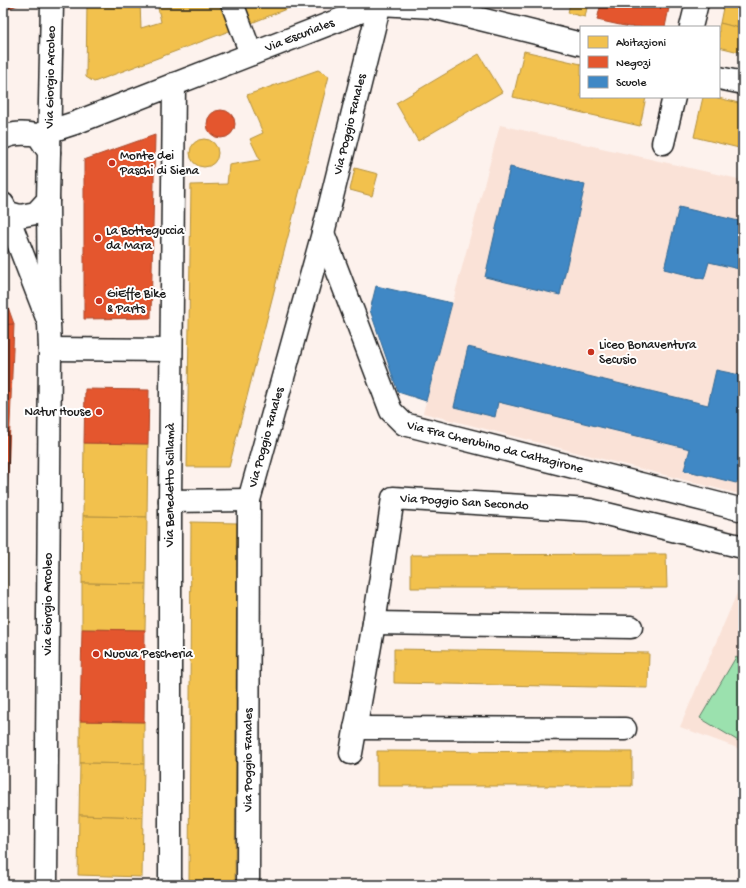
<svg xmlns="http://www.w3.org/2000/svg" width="746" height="888" font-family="'Gochi Hand',sans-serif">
  <rect width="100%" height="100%" fill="#fdf2ed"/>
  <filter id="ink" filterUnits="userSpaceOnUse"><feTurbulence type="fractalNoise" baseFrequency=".025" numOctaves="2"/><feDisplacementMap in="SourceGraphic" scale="8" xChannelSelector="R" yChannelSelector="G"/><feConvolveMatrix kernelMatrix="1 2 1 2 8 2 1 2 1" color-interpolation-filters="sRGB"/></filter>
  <g filter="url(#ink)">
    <!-- built -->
    <g fill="#fae2d7">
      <polygon points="500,125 743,180 743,495 423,413"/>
      <polygon points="743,579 743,750 680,727"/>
    </g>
    <!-- pitch -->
    <polygon fill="#9be1ae" stroke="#5c7e65" points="736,657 743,661 743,737 740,742 700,718"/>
    <!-- homes -->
    <g fill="#f2c14e" stroke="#b2903f">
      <polygon points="87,3 140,3 141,28 161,22 157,3 223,3 232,30 94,82 86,77"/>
      <polygon points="242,3 301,3 249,24"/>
      <polygon points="570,3 588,3 585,17 568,13"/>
      <polygon points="724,3 733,3 743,5 743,29 720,23"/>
      <polygon points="720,23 743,29 743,53 719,47 719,27"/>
      <polygon points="524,51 581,64 581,97 646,97 640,126 513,97"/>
      <polygon points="479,54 502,92 418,141 396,103"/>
      <polygon points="318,70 329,76 229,467 187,467 191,185 227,184 229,165 260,160 250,139 263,133 247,95"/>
      <polygon points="703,97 714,97 743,104 743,149 694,137"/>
      <circle cx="204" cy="153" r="14"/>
      <polygon points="355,168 378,174 372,196 350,190"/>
      <polygon points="84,443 148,444 147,517 83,516"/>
      <polygon points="3,499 7,499 7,685 3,684"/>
      <polygon points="83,516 147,517 146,584 82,583"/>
      <polygon points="191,522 237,523 235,881 189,880"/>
      <polygon points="666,554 667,588 411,588 411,555"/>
      <polygon points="82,583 146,584 145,630 82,629"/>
      <polygon points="394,649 649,653 648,688 394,683"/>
      <polygon points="80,721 144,722 144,764 80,763"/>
      <polygon points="377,751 632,752 632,786 377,786"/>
      <polygon points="80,763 144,764 143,817 79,815"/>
      <polygon points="79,815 143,817 142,877 78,875"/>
    </g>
    <!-- shops -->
    <g fill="#e4572e" stroke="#a84529">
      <polygon points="3,3 22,3 3,11"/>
      <polygon points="601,3 670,3 665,27 629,27 597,20"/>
      <circle cx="221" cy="124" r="14"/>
      <polygon points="155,135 151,318 84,319 84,160"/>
      <polygon points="3,294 9,310 14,324 3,325"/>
      <polygon points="14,324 7,499 3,499 3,325"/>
      <polygon points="85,389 149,390 148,444 84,443"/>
      <polygon points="82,629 145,630 144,722 80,721"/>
    </g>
    <!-- schools -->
    <g fill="#3f88c5" stroke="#346892">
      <polygon points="510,167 585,185 560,295 485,277"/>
      <polygon points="679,207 743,222 743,270 709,262 704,279 664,269"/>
      <polygon points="376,286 452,303 426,401 398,392 370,310"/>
      <polygon points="468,347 708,405 716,370 740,375 743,362 743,478 736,483 684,470 690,449 498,402 495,417 454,407"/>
    </g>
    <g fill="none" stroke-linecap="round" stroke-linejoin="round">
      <!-- street casing -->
      <g stroke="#1c1c1c" stroke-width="25">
        <g id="street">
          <polyline points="232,3 251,54"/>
          <polyline points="691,27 697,3"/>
          <polyline points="719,78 743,83"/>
          <path id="s1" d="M38 135 75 123 380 4 432 7 581 44"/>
          <polyline points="663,143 674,97"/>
          <polyline points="48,200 49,322"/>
          <path id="s2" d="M323 233 391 411 404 424 743 510"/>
          <polyline points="50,349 171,350"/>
          <polyline points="170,501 249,500"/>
          <polyline points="374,623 631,627"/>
          <polyline points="355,728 625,729"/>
          <path id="s3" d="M351 753 374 623 393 498 590 510 743 547"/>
          <path id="s4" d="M170 885V501L174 84"/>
          <path id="s5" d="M248 885 249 500 323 233 380 3"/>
        </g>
      </g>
      <!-- secondary casing -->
      <g stroke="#1c1c1c" stroke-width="25">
        <g id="secondary">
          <path d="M3 138C14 132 26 133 38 135L49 152 48 200 36 213 20 216 6 212"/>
          <path id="s6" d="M49 152 52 3"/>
          <polyline points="3,204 49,323 50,349 46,885"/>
        </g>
      </g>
      <!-- street -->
      <use href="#street" stroke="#fff" stroke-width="22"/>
      <!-- secondary -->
      <use href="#secondary" stroke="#fff" stroke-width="22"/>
    </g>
  </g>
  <!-- markers -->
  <g fill="#c8321e" stroke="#fff" stroke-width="1.5">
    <circle cx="112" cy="163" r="4"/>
    <circle cx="98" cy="238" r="4"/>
    <circle cx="99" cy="301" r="4"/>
    <circle cx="591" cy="352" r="4"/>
    <circle cx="99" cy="412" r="4"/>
    <circle cx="96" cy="654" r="4"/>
  </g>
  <g text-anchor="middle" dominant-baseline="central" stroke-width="4" stroke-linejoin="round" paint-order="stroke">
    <!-- street labels -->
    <g font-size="13" fill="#1c1c1c" stroke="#fff">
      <text stroke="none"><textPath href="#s1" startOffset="280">Via Escuriales</textPath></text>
      <text stroke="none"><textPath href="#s6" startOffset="75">Via Giorgio Arcoleo</textPath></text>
      <text stroke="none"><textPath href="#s5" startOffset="774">Via Poggio Fanales</textPath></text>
      <text stroke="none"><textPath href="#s5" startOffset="450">Via Poggio Fanales</textPath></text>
      <text stroke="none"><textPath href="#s2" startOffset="303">Via Fra Cherubino da Caltagirone</textPath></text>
      <text stroke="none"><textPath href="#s4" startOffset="400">Via Benedetto Scillamà</textPath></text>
      <text stroke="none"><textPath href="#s3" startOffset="330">Via Poggio San Secondo</textPath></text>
      <text transform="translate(48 604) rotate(-90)">Via Giorgio Arcoleo</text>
      <text stroke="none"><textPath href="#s5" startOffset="125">Via Poggio Fanales</textPath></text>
    </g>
    <!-- poi labels -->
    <g font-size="13" fill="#1c1c1c" stroke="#fff" text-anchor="start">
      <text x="120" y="156">Monte dei<tspan x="120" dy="15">Paschi di Siena</tspan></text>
      <text x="106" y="231">La Botteguccia<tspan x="106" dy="15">da Mara</tspan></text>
      <text x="107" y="294">GiEffe Bike<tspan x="107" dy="15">&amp; Parts</tspan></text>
      <text x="599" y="345">Liceo Bonaventura<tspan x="599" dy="15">Secusio</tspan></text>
      <text x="91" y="412" text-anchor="end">Natur House</text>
      <text x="104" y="654">Nuova Pescheria</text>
    </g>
  </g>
  <!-- margin -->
  <rect width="746" height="888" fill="none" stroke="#fff" stroke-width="16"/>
  <rect x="8" y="8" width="730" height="872" fill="none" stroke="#1c1c1c" stroke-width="1.5" filter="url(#ink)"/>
  <!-- legend -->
  <rect x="580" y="26" width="140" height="72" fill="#ffffff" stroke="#a4a4a4"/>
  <rect x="588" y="36" width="20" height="12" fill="#f2c14e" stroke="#a4a4a4"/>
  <text x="616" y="46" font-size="12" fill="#1c1c1c">Abitazioni</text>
  <rect x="588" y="56" width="20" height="12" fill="#e4572e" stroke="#a4a4a4"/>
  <text x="616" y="66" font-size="12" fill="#1c1c1c">Negozi</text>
  <rect x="588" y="76" width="20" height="12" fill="#3f88c5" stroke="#a4a4a4"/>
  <text x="616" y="86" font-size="12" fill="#1c1c1c">Scuole</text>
</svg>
